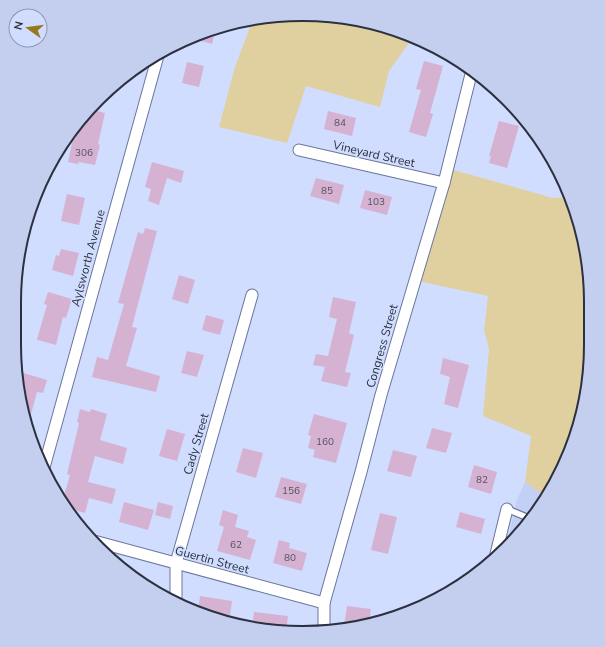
<svg xmlns="http://www.w3.org/2000/svg" width="605" height="647" font-family="'Nunito Sans',sans-serif">
  <rect width="100%" height="100%" fill="#d1ddfe"/>
  <!-- built -->
  <polygon fill="#c3d0f6" points="525,482 546,497 542,505 506,549 516,502"/>
  <!-- green -->
  <g fill="#e0cf9f">
    <polygon points="321,15 377,24 411,36 409,43 389,71 380,107 306,86 287,143 219,127 235,67 253,19 265,17"/>
    <polygon points="450,169 539,194 552,198 570,197 576,210 588,265 585,401 569,455 546,497 525,482 531,436 483,416 489,349 484,330 488,296 418,281"/>
    <polygon points="39,188 22,244 24,228"/>
  </g>
  <!-- building -->
  <g fill="#d6b2d2">
    <polygon points="216,28 212,44 191,38 210,29"/>
    <polygon points="424,61 443,66 430,113 433,114 426,137 409,132 421,90 416,89"/>
    <polygon points="187,62 204,66 199,87 182,83"/>
    <polygon points="90,109 105,113 98,144 100,145 95,165 79,162 78,164 68,162 73,139 75,139 79,121"/>
    <polygon points="328,111 356,118 352,136 324,129"/>
    <polygon points="499,121 519,126 507,168 489,163 491,156 489,156"/>
    <polygon points="152,162 184,171 181,183 167,178 159,205 148,201 151,189 145,187"/>
    <polygon points="316,178 344,185 339,204 310,196"/>
    <polygon points="365,190 392,197 387,215 360,208"/>
    <polygon points="67,194 85,198 79,225 61,221"/>
    <polygon points="145,228 157,231 132,327 137,328 126,366 160,376 156,392 92,377 97,357 108,360 124,304 118,303 138,232 143,234"/>
    <polygon points="61,249 79,253 73,276 52,270 56,255 59,256"/>
    <polygon points="179,275 195,280 188,304 172,299"/>
    <polygon points="48,292 72,299 66,318 63,317 56,345 38,340 37,339 47,305 44,304"/>
    <polygon points="333,297 356,302 349,333 354,335 345,372 351,373 347,387 321,381 325,367 313,365 316,354 328,356 337,319 329,317"/>
    <polygon points="206,315 224,320 220,335 202,330"/>
    <polygon points="187,351 204,355 197,377 181,373"/>
    <polygon points="443,358 469,365 458,408 444,404 450,377 440,374"/>
    <polygon points="17,371 47,380 43,393 37,392 31,414 23,411 20,401"/>
    <polygon points="80,409 90,412 91,409 107,414 100,440 127,448 123,464 95,456 88,482 116,489 112,504 89,498 85,513 71,509 72,506 62,502 70,475 67,474 79,423 77,422"/>
    <polygon points="314,414 347,423 336,463 313,457 315,450 308,448 311,436 308,435"/>
    <polygon points="432,428 452,433 446,453 426,448"/>
    <polygon points="167,429 185,434 177,461 159,456"/>
    <polygon points="243,448 263,453 256,478 236,472"/>
    <polygon points="393,450 417,456 411,477 387,471"/>
    <polygon points="474,465 497,472 491,494 468,487"/>
    <polygon points="281,477 307,484 301,504 275,497"/>
    <polygon points="124,502 154,510 148,530 119,522"/>
    <polygon points="158,502 173,506 170,519 155,515"/>
    <polygon points="223,510 238,515 235,527 249,531 247,537 256,540 250,560 217,551 224,527 219,525"/>
    <polygon points="460,512 485,519 481,534 456,527"/>
    <polygon points="380,513 397,517 388,554 371,550"/>
    <polygon points="279,540 290,543 289,548 307,553 302,571 273,563"/>
    <polygon points="200,596 232,601 230,616 202,613 198,611"/>
    <polygon points="347,606 371,609 369,623 353,627 344,626"/>
    <polygon points="254,612 288,616 286,632 252,627"/>
  </g>
  <g fill="none" stroke-linecap="round" stroke-linejoin="round">
    <!-- lane casing -->
    <g stroke="#6a779c" stroke-width="8">
      <polyline id="lane" points="507,509 531,519"/>
    </g>
    <!-- street casing -->
    <g stroke="#6a779c" stroke-width="13">
      <g id="street">
        <polyline points="299,150 444,183"/>
        <polyline points="43,471 159,52"/>
        <polyline points="94,541 324,603"/>
        <polyline points="495,558 507,509"/>
        <polyline points="176,602 176,563 252,295"/>
        <polyline points="324,631 324,603 361,472 381,395 444,183 472,70"/>
      </g>
    </g>
    <!-- lane -->
    <use href="#lane" stroke="#fff" stroke-width="5.5"/>
    <!-- street -->
    <use href="#street" stroke="#fff" stroke-width="11"/>
  </g>
  <g text-anchor="middle" dominant-baseline="central" stroke-width="3" stroke-linejoin="round" paint-order="stroke">
    <!-- number labels -->
    <g font-size="10" fill="#565165">
      <text x="340" y="123">84</text>
      <text x="84" y="153">306</text>
      <text x="327" y="191">85</text>
      <text x="376" y="202">103</text>
      <text x="325" y="442">160</text>
      <text x="482" y="480">82</text>
      <text x="291" y="491">156</text>
      <text x="236" y="545">62</text>
      <text x="290" y="558">80</text>
    </g>
    <!-- street labels -->
    <g font-size="12" fill="#2c3141" stroke="#d1ddfe">
      <text transform="translate(374 154) rotate(13)">Vineyard Street</text>
      <text transform="translate(88 258) rotate(-75)">Aylsworth Avenue</text>
      <text transform="translate(382 346) rotate(-74)">Congress Street</text>
      <text transform="translate(196 444) rotate(-74)">Cady Street</text>
      <text transform="translate(212 560) rotate(15)">Guertin Street</text>
    </g>
  </g>
  <!-- crop -->
  <path d="M0 0H605V647H0ZM302 21H303A281 281 0 0 1 584 302V345A281 281 0 0 1 303 626H302A281 281 0 0 1 21 345V302A281 281 0 0 1 302 21Z" fill="#c4cfef" fill-rule="evenodd"/>
  <path fill="none" stroke="#2c3141" stroke-width="2" d="M302 21H303A281 281 0 0 1 584 302V345A281 281 0 0 1 303 626H302A281 281 0 0 1 21 345V302A281 281 0 0 1 302 21Z"/>
  <!-- north arrow -->
  <g transform="translate(28 28) rotate(284)"><circle r="19" fill="#d1ddfe" stroke="#8f98b2"/>
  <path d="M0-3L7 15L0 10L-7 15Z" fill="#957920"/>
  <text y="-6" font-size="11" font-weight="bold" text-anchor="middle" fill="#2c3141">N</text>
  </g>
</svg>
